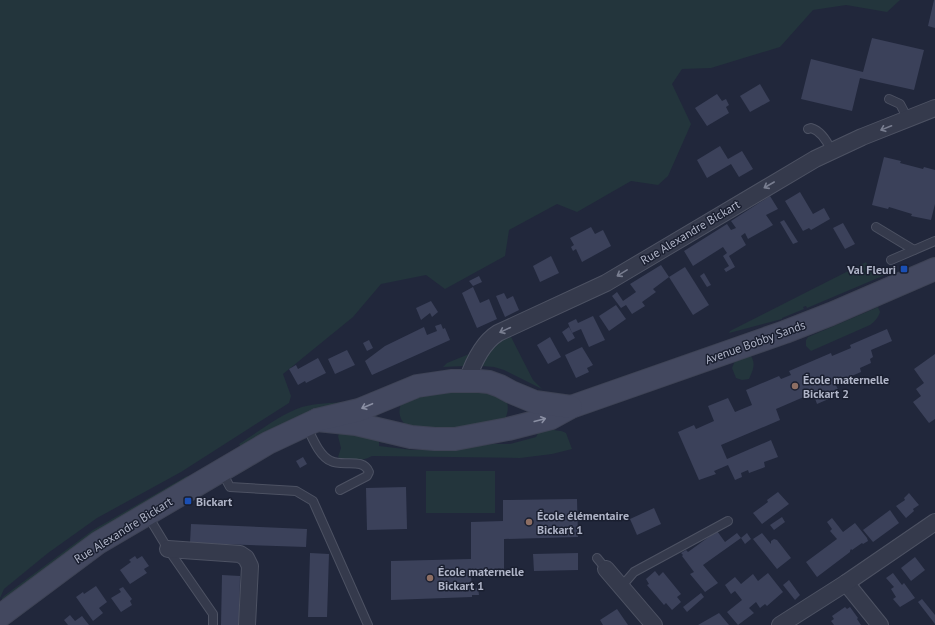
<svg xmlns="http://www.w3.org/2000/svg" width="935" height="625" font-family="'PT Sans',sans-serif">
  <rect width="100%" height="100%" fill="#21273b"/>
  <!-- green -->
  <g fill="#23353c">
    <polygon points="0,0 900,0 887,12 846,5 813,10 780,47 711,68 682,69 672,84 691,124 668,176 658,185 631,181 577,212 557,204 509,230 505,256 445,289 426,275 381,284 353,317 283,374 291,396 289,403 181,472 97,518 48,553 4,589 0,598"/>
    <polygon points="866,262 873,275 883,270 885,275 807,308 806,306 803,307 804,309 782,318 782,319 729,333 730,331"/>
    <path d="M878 307 880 312C878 318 875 321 870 325L811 351 806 346V340L808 337Z"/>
    <path d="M510 335 533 380 542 389 504 370 494 367 482 366C491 347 491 345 510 335Z"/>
    <polygon points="474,352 465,366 443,367 447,363"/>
    <path d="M741 356H751C756 364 753 370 749 379L742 380 736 378 732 368 735 361Z"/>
    <path d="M479 386 506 400C509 406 508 413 505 419L469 431 407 426C397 418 398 408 404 397Z"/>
    <path d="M346 402 347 409 242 449 239 444C258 432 281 414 302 407 316 403 331 403 346 402Z"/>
    <path d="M546 427C554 432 559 429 566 433L572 449 552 454 520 458 372 456C363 461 348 463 338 457L341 448 338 436 340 432 345 429 402 446 379 442V446L413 450H448L493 444H510L536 437 539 431Z"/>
    <rect x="426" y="471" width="69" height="42"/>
    <polygon points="187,476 190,479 1,606 2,598 4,596 93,530"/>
  </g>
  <!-- building -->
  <g fill="#3b415a">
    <polygon points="934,0 935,0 935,28 928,26"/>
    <polygon points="872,38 924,50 914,90 860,78 852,111 801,99 811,59 863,72"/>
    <polygon points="760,84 770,101 750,112 740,96"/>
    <polygon points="717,94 722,101 726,99 729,105 726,107 729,113 707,126 695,108"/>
    <polygon points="720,146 728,159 742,151 753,169 739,177 731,164 707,178 697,160"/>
    <polygon points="884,157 901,161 900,163 923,169 924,167 935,170 935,204 931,220 911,216 912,214 889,207 888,209 872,205"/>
    <polygon points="800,192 813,214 824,208 830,219 811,230 809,228 803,231 785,201"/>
    <polygon points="770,196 778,209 766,215 773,225 748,239 745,233 741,236 746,245 729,256 735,267 726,272 724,269 729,266 723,256 727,253 723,247 693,266 684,251 727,224 731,230 736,228 731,221"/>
    <polygon points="784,220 798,242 793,244 780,222"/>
    <polygon points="843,223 855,244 845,249 833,228"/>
    <polygon points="591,227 595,234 603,230 611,246 582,262 576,249 573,251 571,247 574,245 570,238"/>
    <polygon points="551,256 559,273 540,282 533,266"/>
    <polygon points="661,265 669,277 653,289 656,292 642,302 645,306 632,314 626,305 621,308 612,296 617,292 623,301 636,292 630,284"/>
    <polygon points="685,267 709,305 693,315 669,277"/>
    <polygon points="704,273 711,285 707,287 700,276"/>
    <polygon points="479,276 482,282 473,286 469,281"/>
    <polygon points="473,287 480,303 489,299 497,319 477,328 462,293"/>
    <polygon points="504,293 507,299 513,296 519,310 505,317 496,296"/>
    <polygon points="431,301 438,312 432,317 430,313 421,320 416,308"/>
    <polygon points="616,305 626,319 609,331 599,316"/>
    <polygon points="593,316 605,340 589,347 581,329 572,333 568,323 576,319 578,323"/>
    <polygon points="441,324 443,329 445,328 450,340 372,375 365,361 385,346 424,327 427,335 437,331 435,326"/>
    <polygon points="569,327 575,338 568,342 562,332"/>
    <polygon points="887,329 892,341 871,350 873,357 870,359 871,363 860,368 861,372 835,383 840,394 817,404 813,393 776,409 780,420 721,445 727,459 771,440 778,457 764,462 765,467 749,473 748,470 741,473 742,477 735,480 728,465 714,471 716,474 699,480 678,432 694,425 696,429 714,421 708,406 728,398 735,412 752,405 746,390 779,376 781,379 791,375 789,371 831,353 832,356 851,348 850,345"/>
    <polygon points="550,337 561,357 548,364 537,345"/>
    <polygon points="369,340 373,348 367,351 363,343"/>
    <polygon points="582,347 593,365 587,368 589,372 576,378 565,355"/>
    <polygon points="347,350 355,365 335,374 328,359"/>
    <polygon points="935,354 935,419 929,423 913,402 921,396 916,389 924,383 914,369"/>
    <polygon points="318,358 326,373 306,383 305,381 298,385 289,369 296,365 298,369"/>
    <polygon points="303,457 307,464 300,468 296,461"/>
    <polygon points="406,487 407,529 367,530 366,488"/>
    <polygon points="778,492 789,504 762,524 753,513 768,502 767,500"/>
    <polygon points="909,493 919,505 913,509 914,511 906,518 896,506 905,500 904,498"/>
    <polygon points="577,499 578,537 504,539 504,575 471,576 472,589 478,588 479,595 472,595 472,597 391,600 391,561 471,559 471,522 503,521 503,500"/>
    <polygon points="654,508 661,524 637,535 630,519"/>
    <polygon points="890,510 899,523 873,542 863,530"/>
    <polygon points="782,517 785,522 774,530 770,525"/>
    <polygon points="832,518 843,532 855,523 867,538 868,541 863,544 862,543 852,550 851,549 850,551 850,552 817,577 806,562 837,539 830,531 832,529 827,522"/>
    <polygon points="191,524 307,529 306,547 190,543"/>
    <polygon points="717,531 725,542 737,533 741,538 703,565 718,583 705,592 690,574 694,572 682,556 683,555 681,553 686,550 688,552"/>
    <polygon points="747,533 751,539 745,544 741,538"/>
    <polygon points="762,533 771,544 771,541 774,539 777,540 791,558 777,569 753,539"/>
    <polygon points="310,553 329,554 327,617 308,617"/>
    <polygon points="578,553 578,570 534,571 533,554"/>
    <polygon points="135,556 137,559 142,556 149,566 144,569 147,573 130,584 120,570 131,562 129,560"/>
    <polygon points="915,557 925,570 911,581 901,568"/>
    <polygon points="655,571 659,576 663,572 681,594 677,597 681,602 672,610 666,603 664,605 647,585 649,584 646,579"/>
    <polygon points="768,573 783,592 767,606 765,604 760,608 756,602 749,608 754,613 738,625 727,612 742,600 735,591 731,594 725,585 735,577 741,584 753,574 758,581"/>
    <polygon points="893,573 902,585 904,583 915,598 900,607 893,599 896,597 891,589 894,587 886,578"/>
    <polygon points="222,575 240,576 239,625 221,625"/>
    <polygon points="789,580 800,595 795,600 783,585"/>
    <polygon points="96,586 107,602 99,608 103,613 93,621 76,597 83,592 84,594"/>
    <polygon points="123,587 132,599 130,601 132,605 121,612 111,598 121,592 119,589"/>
    <polygon points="701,593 704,597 687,612 683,607"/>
    <polygon points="922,599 935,615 935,624 918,602"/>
    <polygon points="845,607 847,609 850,607 858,618 857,619 861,625 834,625 831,621 834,619 832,616"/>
    <polygon points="617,609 628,625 603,625 600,620"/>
    <polygon points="719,613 729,625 698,625"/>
    <polygon points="70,615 75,621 82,616 89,625 68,625 64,620"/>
  </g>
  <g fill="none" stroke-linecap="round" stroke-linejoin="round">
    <!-- lane casing -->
    <g stroke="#4d5263" stroke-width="10">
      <g id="lane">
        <polyline points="889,99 900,104 908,119"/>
        <path d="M808 129 811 128C821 131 827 141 831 150"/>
        <polyline points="876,227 914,250"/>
        <polyline points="891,260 935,241"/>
        <path d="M306 425C312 437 319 456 331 461 343 467 363 457 369 472L367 476 340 490"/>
        <polyline points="222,472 230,487 296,491 313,501 368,625"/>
        <polyline points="148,516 168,549 213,614 213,625"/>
        <polyline points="597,558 606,569"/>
        <polyline points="621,587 634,572 728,521"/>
      </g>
    </g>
    <!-- street casing -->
    <g stroke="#4d5263" stroke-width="18">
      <g id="street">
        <path d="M467 381C473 363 482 343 498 333L606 283 815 159 862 137 935 108"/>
        <polyline points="168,549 240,554 246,558 250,566 247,625"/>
        <polyline points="606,569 654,625"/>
        <polyline points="846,583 880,625"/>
        <polyline points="780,625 846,583 935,522"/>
      </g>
    </g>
    <!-- secondary casing -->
    <g stroke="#3e4355" stroke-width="24">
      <g id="secondary">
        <polyline points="317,420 356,424 411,437 435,439 455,439 508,429 551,418 571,407 785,332 831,314 935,269"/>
        <polyline points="0,616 98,543 268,443 317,420 359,410 417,386 451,381 479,381 489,382 500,386 511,392 535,402 571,407"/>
      </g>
    </g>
    <!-- lane -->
    <use href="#lane" stroke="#353a4c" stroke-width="8"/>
    <!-- street -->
    <use href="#street" stroke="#353a4c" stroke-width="16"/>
    <!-- secondary -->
    <use href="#secondary" stroke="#43485f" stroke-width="22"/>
  </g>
  <!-- one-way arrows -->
  <defs><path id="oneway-shaft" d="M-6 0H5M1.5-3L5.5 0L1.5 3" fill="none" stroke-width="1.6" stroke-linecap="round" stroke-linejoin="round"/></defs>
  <g stroke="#797e90">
    <use href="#oneway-shaft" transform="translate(886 128) rotate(158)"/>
    <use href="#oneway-shaft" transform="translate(769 185) rotate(150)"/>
    <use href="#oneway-shaft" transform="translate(622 273) rotate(149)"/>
    <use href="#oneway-shaft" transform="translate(505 330) rotate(155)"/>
  </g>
  <g stroke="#8a8fa3">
    <use href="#oneway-shaft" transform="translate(367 406) rotate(157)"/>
    <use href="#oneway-shaft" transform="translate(540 420) rotate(-15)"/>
  </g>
  <!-- markers -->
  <g fill="#1a4fb4" stroke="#1a1f30" stroke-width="1.5">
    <rect x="900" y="265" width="8" height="8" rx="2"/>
    <rect x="184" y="497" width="8" height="8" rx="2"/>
  </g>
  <g fill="#8d6e63" stroke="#1a1f30" stroke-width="1.5">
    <circle cx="795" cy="386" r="4"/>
    <circle cx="529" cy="522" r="4"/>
    <circle cx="430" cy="578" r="4"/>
  </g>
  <g text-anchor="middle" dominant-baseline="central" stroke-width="3" stroke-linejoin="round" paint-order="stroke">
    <!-- street labels -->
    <g font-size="12" fill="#b0b5c8" stroke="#1a1f30">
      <text transform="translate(690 232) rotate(-31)">Rue Alexandre Bickart</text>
      <text transform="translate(755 342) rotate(-20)">Avenue Bobby Sands</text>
      <text transform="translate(123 530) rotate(-32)">Rue Alexandre Bickart</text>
    </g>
    <!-- poi labels -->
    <g font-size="12" font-weight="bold" fill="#b0b5c8" stroke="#1a1f30" text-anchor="start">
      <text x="896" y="269" text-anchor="end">Val Fleuri</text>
      <text x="803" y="379">École maternelle<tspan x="803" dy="14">Bickart 2</tspan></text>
      <text x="196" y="501">Bickart</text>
      <text x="537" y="515">École élémentaire<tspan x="537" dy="14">Bickart 1</tspan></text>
      <text x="438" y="571">École maternelle<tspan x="438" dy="14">Bickart 1</tspan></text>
    </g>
  </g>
</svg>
